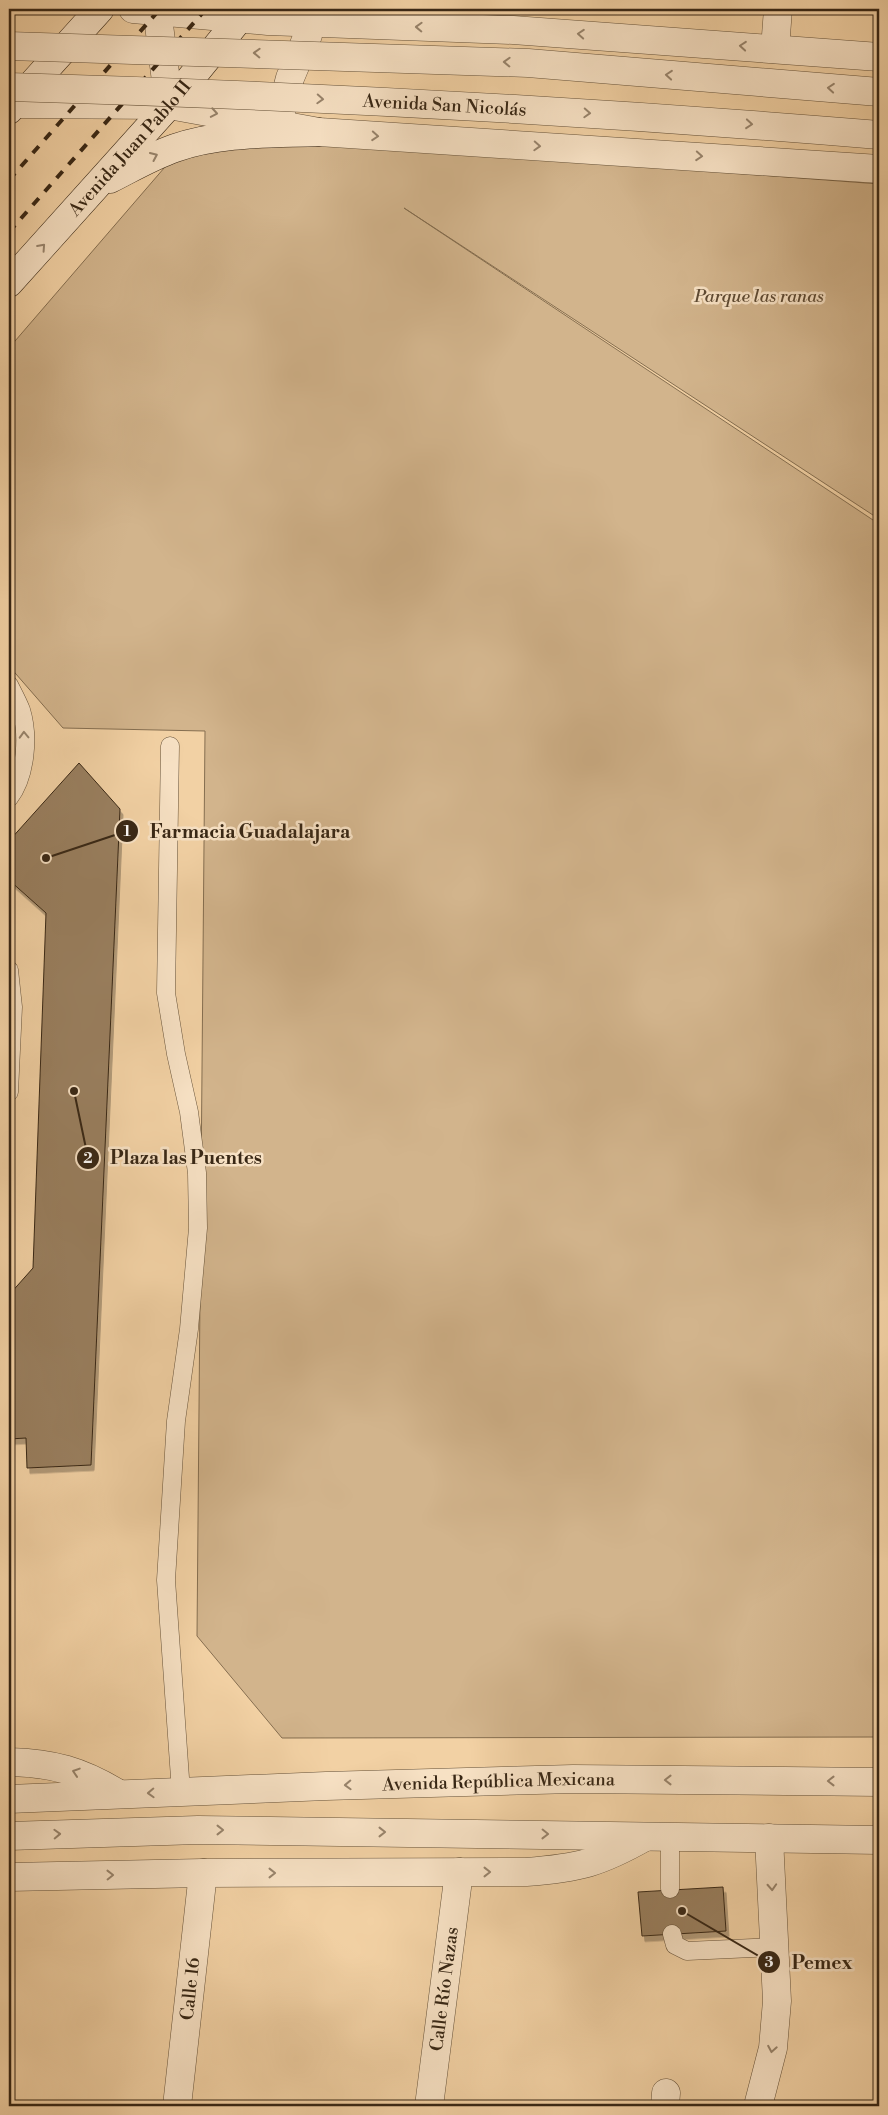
<svg xmlns="http://www.w3.org/2000/svg" width="888" height="2115" font-family="'Libre Bodoni',serif">
  <defs>
    <filter id="shadow"><feDropShadow dx="3" dy="5.5" stdDeviation="0" flood-color="#0004"/></filter>
  </defs>
  <rect width="100%" height="100%" fill="#f2d1a4"/>
  <filter id="stains"><feTurbulence type="fractalNoise" baseFrequency=".004" numOctaves="4"/><feColorMatrix values="0 0 0 0 .2 0 0 0 0 .09 0 0 0 0 .02 0 0 0 .5 -.17"/></filter>
  <radialGradient id="worn" r=".72"><stop offset=".6" stop-color="#630" stop-opacity="0"/><stop offset="1" stop-color="#630" stop-opacity=".3"/></radialGradient>
  <!-- green -->
  <polygon fill="#d2b48c" stroke="#856e50" points="278,124 415,149 879,184 879,519 404,208 879,524 879,1737 282,1738 197,1636 205,731 63,728 9,666 9,348 171,160"/>
  <!-- building -->
  <g fill="#997f5f" stroke="#382715" filter="url(#shadow)">
    <polygon points="79,763 120,809 91,1465 27,1468 26,1438 9,1439 9,1295 33,1268 46,913 9,880 9,841"/>
    <polygon points="723,1887 726,1931 642,1936 638,1892"/>
  </g>
  <g fill="none" stroke-linecap="round" stroke-linejoin="round">
    <!-- service casing -->
    <g stroke="#665239" stroke-width="19">
      <g id="service">
        <path d="M9 685C13 693 18 702 21 710 29 736 26 776 9 798"/>
        <polyline points="170,746 166,993 176,1054 189,1112 197,1173 198,1228 189,1329 176,1421 166,1580 181,1792"/>
        <polyline points="9,970 13,1007 9,1092"/>
        <polyline points="670,1889 670,1836"/>
        <polyline points="672,1934 675,1945 687,1951 775,1947"/>
      </g>
    </g>
    <!-- minor casing -->
    <g stroke="#665239" stroke-width="29">
      <g id="minor">
        <polyline points="133,9 268,21 513,30 879,57"/>
        <polyline points="157,9 169,105"/>
        <polyline points="775,49 778,9"/>
        <polyline points="9,104 169,105 319,132 879,169"/>
        <polyline points="279,120 290,78 308,35"/>
        <path id="s1" d="M429 2106 459 1872"/>
        <polyline points="665,2106 666,2093"/>
        <polyline points="758,2106 773,2048 777,2001 769,1838"/>
      </g>
    </g>
    <!-- tertiary casing -->
    <g stroke="#665239" stroke-width="29">
      <g id="tertiary">
        <path d="M9 1762C53 1763 81 1771 119 1794"/>
        <path id="s2" d="M9 1799 326 1786 573 1779 879 1782"/>
        <polyline points="9,1836 198,1830 879,1840"/>
        <path d="M9 1877 203 1873 526 1872C579 1868 599 1863 645 1837"/>
        <path id="s3" d="M177 2106 203 1873"/>
      </g>
    </g>
    <!-- secondary casing -->
    <g stroke="#382715" stroke-width="29">
      <g id="secondary">
        <polyline points="9,110 100,9"/>
        <path d="M110 179C132 168 152 156 175 148 221 132 272 134 319 132"/>
        <path id="s4" d="M9 283 169 105 247 9"/>
      </g>
    </g>
    <!-- service -->
    <use href="#service" stroke="#f7e1c4" stroke-width="18"/>
    <!-- minor -->
    <use href="#minor" stroke="#f7e1c4" stroke-width="28"/>
    <!-- tertiary -->
    <use href="#tertiary" stroke="#f7e1c4" stroke-width="28"/>
    <!-- secondary -->
    <use href="#secondary" stroke="#f7e1c4" stroke-width="28"/>
    <!-- rail -->
    <g stroke="#382715" stroke-width="4" stroke-dasharray="9 9" stroke-linecap="butt">
      <polyline points="9,180 160,9"/>
      <polyline points="9,232 206,9"/>
    </g>
    <!-- tertiary-bridge casing -->
    <g stroke="#665239" stroke-width="29" stroke-linecap="butt">
      <g id="tertiary-bridge">
        <polyline points="9,46 528,63 879,92"/>
        <path id="s5" d="M9 87C299 95 590 111 879 135"/>
      </g>
    </g>
    <!-- tertiary-bridge -->
    <use href="#tertiary-bridge" stroke="#f7e1c4" stroke-width="28"/>
  </g>
  <!-- one-way arrows -->
  <defs><path id="oneway-chevron" d="M-2-3.5L2.5 0L-2 3.5" fill="none" stroke-width="1.6" stroke-linecap="round" stroke-linejoin="round" transform="scale(1.25)"/></defs>
  <g stroke="#98846c">
    <use href="#oneway-chevron" transform="translate(419 27) rotate(-178)"/>
    <use href="#oneway-chevron" transform="translate(581 34) rotate(-176)"/>
    <use href="#oneway-chevron" transform="translate(743 46) rotate(-175)"/>
    <use href="#oneway-chevron" transform="translate(257 53) rotate(-178)"/>
    <use href="#oneway-chevron" transform="translate(507 62) rotate(-178)"/>
    <use href="#oneway-chevron" transform="translate(669 75) rotate(-175)"/>
    <use href="#oneway-chevron" transform="translate(831 88) rotate(-175)"/>
    <use href="#oneway-chevron" transform="translate(320 99) rotate(3)"/>
    <use href="#oneway-chevron" transform="translate(214 113) rotate(10)"/>
    <use href="#oneway-chevron" transform="translate(587 113) rotate(3)"/>
    <use href="#oneway-chevron" transform="translate(749 124) rotate(5)"/>
    <use href="#oneway-chevron" transform="translate(375 136) rotate(4)"/>
    <use href="#oneway-chevron" transform="translate(537 146) rotate(3)"/>
    <use href="#oneway-chevron" transform="translate(154 156) rotate(-24)"/>
    <use href="#oneway-chevron" transform="translate(699 156) rotate(4)"/>
    <use href="#oneway-chevron" transform="translate(42 247) rotate(-48)"/>
    <use href="#oneway-chevron" transform="translate(24 735) rotate(-92)"/>
    <use href="#oneway-chevron" transform="translate(76 1772) rotate(-162)"/>
    <use href="#oneway-chevron" transform="translate(668 1780) rotate(-180)"/>
    <use href="#oneway-chevron" transform="translate(831 1781) rotate(-180)"/>
    <use href="#oneway-chevron" transform="translate(348 1785) rotate(178)"/>
    <use href="#oneway-chevron" transform="translate(151 1793) rotate(178)"/>
    <use href="#oneway-chevron" transform="translate(220 1830)"/>
    <use href="#oneway-chevron" transform="translate(382 1832)"/>
    <use href="#oneway-chevron" transform="translate(57 1834) rotate(-2)"/>
    <use href="#oneway-chevron" transform="translate(545 1834) rotate(1)"/>
    <use href="#oneway-chevron" transform="translate(487 1872)"/>
    <use href="#oneway-chevron" transform="translate(272 1873)"/>
    <use href="#oneway-chevron" transform="translate(110 1875) rotate(-1)"/>
    <use href="#oneway-chevron" transform="translate(772 1887) rotate(87)"/>
    <use href="#oneway-chevron" transform="translate(772 2049) rotate(100)"/>
  </g>
  <g text-anchor="middle" dominant-baseline="central" stroke-width="5" stroke-linejoin="round" paint-order="stroke">
    <!-- street labels -->
    <g font-size="18" fill="#382715" stroke="#f7e1c4">
      <text stroke="none"><textPath href="#s5" startOffset="436">Avenida San Nicolás</textPath></text>
      <text stroke="none"><textPath href="#s4" startOffset="181">Avenida Juan Pablo II</textPath></text>
      <text stroke="none"><textPath href="#s2" startOffset="490">Avenida República Mexicana</textPath></text>
      <text stroke="none"><textPath href="#s1" startOffset="118">Calle Río Nazas</textPath></text>
      <text stroke="none"><textPath href="#s3" startOffset="118">Calle 16</textPath></text>
    </g>
    <!-- park labels -->
    <g font-size="18" font-style="italic" fill="#5e4a33" stroke="#f7e1c4">
      <text x="759" y="296">Parque las ranas</text>
    </g>
  </g>
  <!-- callouts -->
  <path fill="none" stroke="#382715" stroke-width="2" d="M46 858L127 831M74 1091L88 1158M682 1911L769 1962"/>
  <g fill="#382715" stroke="#f7e1c4" stroke-width="2">
    <circle cx="46" cy="858" r="5"/>
    <circle cx="74" cy="1091" r="5"/>
    <circle cx="682" cy="1911" r="5"/>
    <circle cx="127" cy="831" r="12"/>
    <circle cx="88" cy="1158" r="12"/>
    <circle cx="769" cy="1962" r="12"/>
  </g>
  <g font-size="15" text-anchor="middle" font-weight="bold" fill="#fff">
    <text x="127" y="836">1</text>
    <text x="88" y="1163">2</text>
    <text x="769" y="1967">3</text>
  </g>
  <g font-size="19" text-anchor="middle" font-weight="bold" fill="#382715" stroke="#f7e1c4" stroke-width="5" stroke-linejoin="round" paint-order="stroke">
    <text x="250" y="838">Farmacia Guadalajara</text>
    <text x="186" y="1164">Plaza las Puentes</text>
    <text x="822" y="1969">Pemex</text>
  </g>
  <!-- margin -->
  <rect width="888" height="2115" fill="none" stroke="#f2d1a4" stroke-width="30"/>
  <rect x="10" y="10" width="868" height="2095" fill="none" stroke="#382715" stroke-width="2.5"/>
  <rect x="15" y="15" width="858" height="2085" fill="none" stroke="#382715"/>
  <rect width="100%" height="100%" filter="url(#stains)"/>
  <rect width="100%" height="100%" fill="url(#worn)"/>
</svg>
